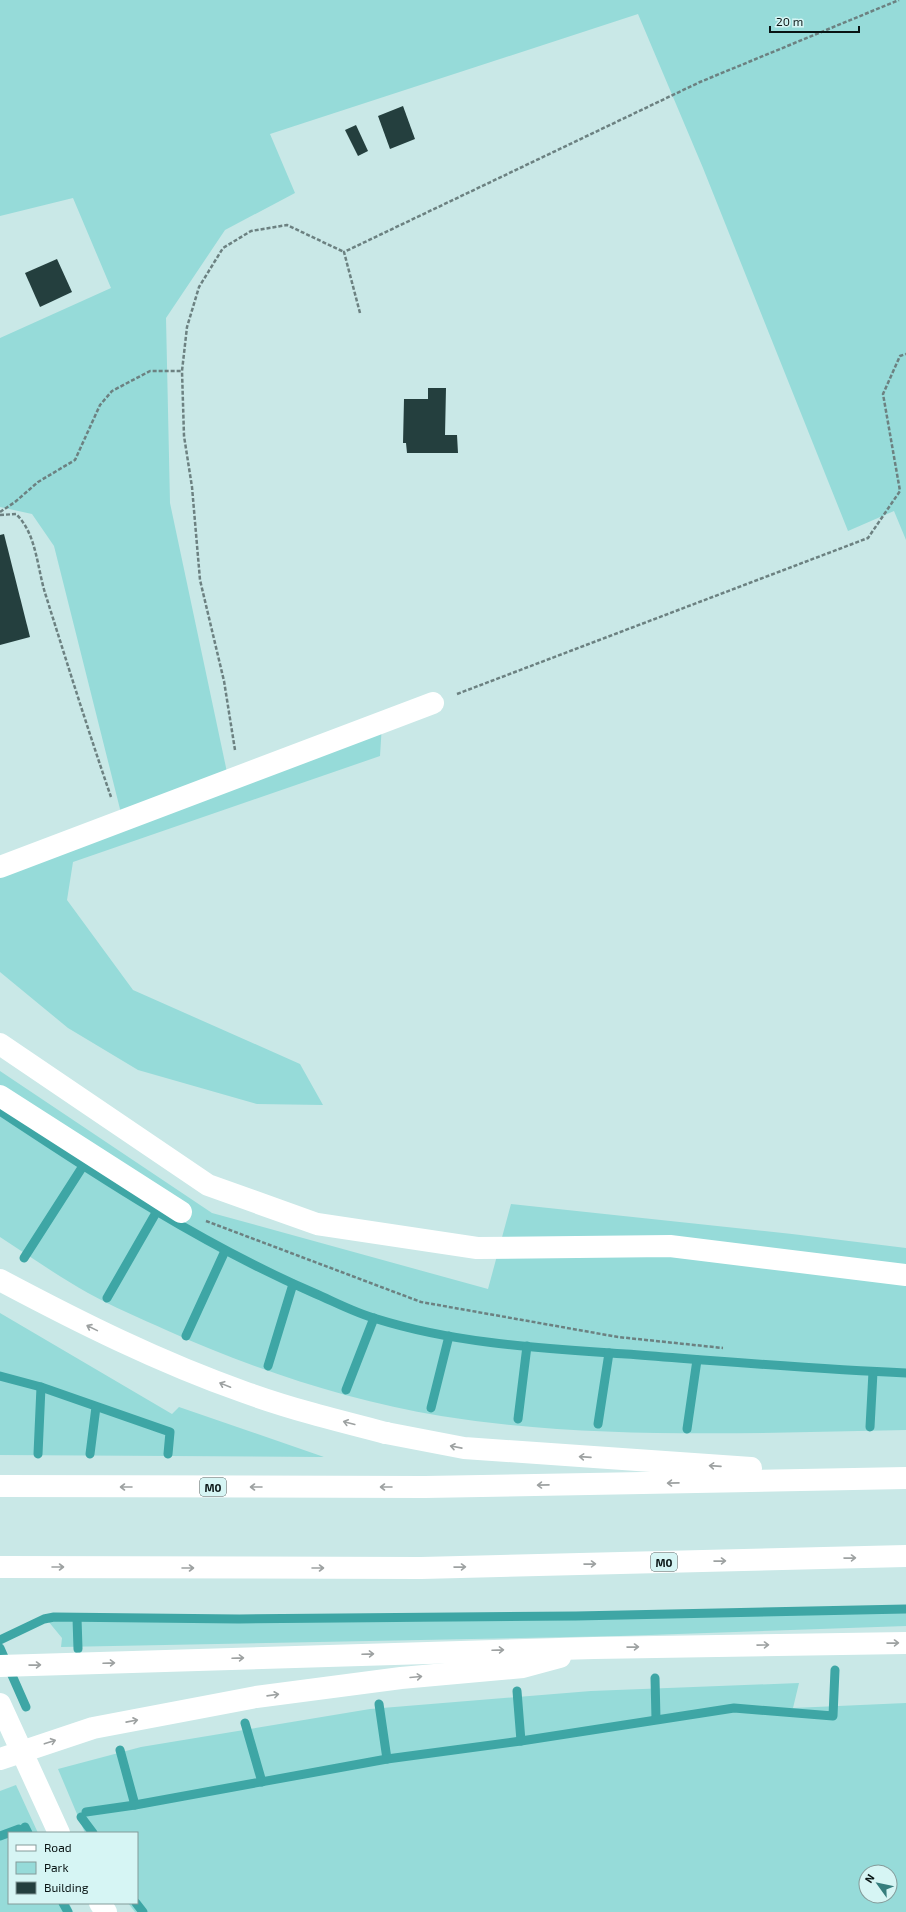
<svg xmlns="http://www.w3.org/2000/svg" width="906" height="1912" font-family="'Exo 2',sans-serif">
  <rect width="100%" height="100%" fill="#c9e8e7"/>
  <!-- green -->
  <g fill="#96dbd9" fill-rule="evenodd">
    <polygon points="0,0 906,0 906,540 894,511 848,531 703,168 638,14 270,134 295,193 225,230 166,318 170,503 228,777 382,724 380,756 73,862 67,900 133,990 300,1064 323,1105 257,1104 138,1070 68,1028 0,972 0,869 123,821 54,546 32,514 0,507 0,338 111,288 73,198 0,216"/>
    <path d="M0 1071 212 1213 488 1289 511 1204 792 1234 906 1248V1430C754 1433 591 1440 441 1416 346 1400 253 1369 166 1330 140 1318 113 1307 88 1293 58 1276 29 1256 0 1237Z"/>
    <polygon points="0,1313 172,1414 179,1407 324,1457 0,1455"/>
    <polygon points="906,1612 906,1626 620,1636 61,1647 62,1638 48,1621 350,1622 577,1620"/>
    <path d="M799 1683 793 1708 906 1703V1912H135L128 1903H137V1833H85L58 1769 141 1747 370 1709 591 1691ZM866 1872H890V1896H866Z"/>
    <polygon points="16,1785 38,1833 9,1833 9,1903 69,1903 73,1912 0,1912 0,1791"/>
  </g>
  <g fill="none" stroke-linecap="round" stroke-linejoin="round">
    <!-- stream -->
    <g stroke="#3ea6a5" stroke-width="9">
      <path d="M0 1111C101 1178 203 1245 314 1293 335 1302 355 1313 377 1319 457 1344 542 1348 626 1354 719 1361 812 1369 906 1373"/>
      <polyline points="24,1258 83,1166"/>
      <polyline points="107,1298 157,1211"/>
      <polyline points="186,1336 225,1251"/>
      <polyline points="268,1366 293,1284"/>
      <polyline points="0,1376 41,1387 170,1432 168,1454"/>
      <polyline points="346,1390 374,1318"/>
      <polyline points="431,1408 449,1336"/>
      <polyline points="518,1419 527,1346"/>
      <polyline points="598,1424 609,1353"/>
      <polyline points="870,1427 873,1372"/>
      <polyline points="687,1429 697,1360"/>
      <polyline points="38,1454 41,1387"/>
      <polyline points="90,1454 96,1407"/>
      <polyline points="77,1618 78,1649"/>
      <polyline points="0,1640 44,1619 54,1617 239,1619 576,1616 906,1609"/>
      <polyline points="0,1648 26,1707"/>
      <polyline points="655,1678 656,1719"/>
      <polyline points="517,1691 521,1741"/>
      <polyline points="379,1704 387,1759"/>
      <polyline points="245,1723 262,1782"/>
      <polyline points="120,1750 135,1805"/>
      <polyline points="86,1812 135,1805 387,1759 521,1741 734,1708 833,1716 835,1670"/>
      <polyline points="81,1817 93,1833"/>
      <polyline points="25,1827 28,1833"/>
      <polyline points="0,1836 19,1829"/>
      <polyline points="63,1903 68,1912"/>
      <polyline points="136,1903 143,1912"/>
    </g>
  </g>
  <!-- building -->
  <g fill="#243f3e">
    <polygon points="403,106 415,139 390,149 378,116"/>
    <polygon points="356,125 368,151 358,156 345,130"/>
    <polygon points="57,259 72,292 40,307 25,273"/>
    <polygon points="428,388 446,388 445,435 457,435 458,453 407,453 406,443 403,443 404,399 428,399"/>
    <polygon points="4,534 30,637 0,645 0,535"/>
  </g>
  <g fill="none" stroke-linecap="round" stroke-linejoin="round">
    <!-- path -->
    <g stroke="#6c8181" stroke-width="2.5" stroke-dasharray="4 2" stroke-linecap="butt">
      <polyline points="360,313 344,252 700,82 899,0"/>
      <polyline points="0,512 15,502 38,482 75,460 100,405 112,391 150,371 182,371"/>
      <path d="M0 515 16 514C37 534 37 569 46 596 67 663 88 730 111 797"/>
      <polyline points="457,694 868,538 900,491 883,394 900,356 906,354"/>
      <polyline points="235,750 224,681 200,580 192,487 184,436 182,371 187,327 199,287 223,248 251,231 287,225 344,252"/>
      <polyline points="206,1221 421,1302 618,1337 723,1348"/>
    </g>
    <!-- minor -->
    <g stroke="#fff" stroke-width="22">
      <polyline points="0,867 433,703"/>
      <polyline points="0,1044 208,1185 317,1224 477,1248 670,1246 906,1275"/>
      <polyline points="0,1096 181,1212"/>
    </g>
    <!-- secondary -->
    <g stroke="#fff" stroke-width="22">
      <polyline points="0,1704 59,1833"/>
      <polyline points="100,1903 106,1912"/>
    </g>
    <!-- trunk -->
    <g stroke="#fff" stroke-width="22">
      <polyline points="386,1433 464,1448 751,1468"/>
      <polyline points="0,1486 425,1487 906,1478"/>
      <polyline points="0,1567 421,1568 906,1556"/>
      <polyline points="0,1666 594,1648 906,1643"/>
      <polyline points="0,1759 93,1728 256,1697 401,1678 523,1667 560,1657"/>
    </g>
    <!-- motorway -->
    <path stroke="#fff" stroke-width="22" d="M0 1280C79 1322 159 1362 244 1392 291 1409 339 1421 386 1433"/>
  </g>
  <!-- one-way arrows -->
  <defs><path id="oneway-shaft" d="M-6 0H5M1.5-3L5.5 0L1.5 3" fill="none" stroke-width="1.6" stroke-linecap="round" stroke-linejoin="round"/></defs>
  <g stroke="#9da1a1">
    <use href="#oneway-shaft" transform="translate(92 1328) rotate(-154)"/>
    <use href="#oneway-shaft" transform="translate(225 1385) rotate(-158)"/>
    <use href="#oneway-shaft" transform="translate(349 1423) rotate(-165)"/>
    <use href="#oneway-shaft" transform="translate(456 1447) rotate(-169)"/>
    <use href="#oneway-shaft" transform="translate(585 1457) rotate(-176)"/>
    <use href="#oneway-shaft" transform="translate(715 1466) rotate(-176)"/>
    <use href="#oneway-shaft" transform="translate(673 1483) rotate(179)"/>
    <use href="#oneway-shaft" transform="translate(543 1485) rotate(179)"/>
    <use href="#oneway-shaft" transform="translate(126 1487) rotate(-180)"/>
    <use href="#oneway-shaft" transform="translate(256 1487) rotate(-180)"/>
    <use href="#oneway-shaft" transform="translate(386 1487) rotate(-180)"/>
    <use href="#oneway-shaft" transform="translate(850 1558) rotate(-1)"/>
    <use href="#oneway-shaft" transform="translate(720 1561) rotate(-1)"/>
    <use href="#oneway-shaft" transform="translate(590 1564) rotate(-1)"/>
    <use href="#oneway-shaft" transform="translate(58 1567)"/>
    <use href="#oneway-shaft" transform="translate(460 1567) rotate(-1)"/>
    <use href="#oneway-shaft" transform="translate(188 1568)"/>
    <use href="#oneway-shaft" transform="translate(318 1568)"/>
    <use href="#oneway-shaft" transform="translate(893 1643) rotate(-1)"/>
    <use href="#oneway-shaft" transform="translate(763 1645) rotate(-1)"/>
    <use href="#oneway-shaft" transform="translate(633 1647) rotate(-1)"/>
    <use href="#oneway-shaft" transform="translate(498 1650) rotate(-2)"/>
    <use href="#oneway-shaft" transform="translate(368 1654) rotate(-2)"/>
    <use href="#oneway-shaft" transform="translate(238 1658) rotate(-2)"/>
    <use href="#oneway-shaft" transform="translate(109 1663) rotate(-2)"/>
    <use href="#oneway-shaft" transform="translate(35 1665) rotate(-1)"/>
    <use href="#oneway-shaft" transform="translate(416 1677) rotate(-5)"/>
    <use href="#oneway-shaft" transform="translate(273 1695) rotate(-8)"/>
    <use href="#oneway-shaft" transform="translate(132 1721) rotate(-11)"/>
    <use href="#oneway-shaft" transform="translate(50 1742) rotate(-18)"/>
  </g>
  <g text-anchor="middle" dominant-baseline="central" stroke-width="4" stroke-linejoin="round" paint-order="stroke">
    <!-- shield labels -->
    <g fill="#d6f5f4" stroke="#465857" stroke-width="1">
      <rect x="200" y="1478" width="26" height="18" rx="3"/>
      <rect x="651" y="1553" width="26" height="18" rx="3"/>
    </g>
    <g font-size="11" font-weight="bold" fill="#091414">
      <text x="213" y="1487">M0</text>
      <text x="664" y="1562">M0</text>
    </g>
  </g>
  <!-- legend -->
  <rect x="8" y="1832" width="130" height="72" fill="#d6f5f4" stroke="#849b9a"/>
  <rect x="16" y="1845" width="20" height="6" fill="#ffffff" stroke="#849b9a"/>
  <text x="44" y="1852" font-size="12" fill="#091414">Road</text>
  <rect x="16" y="1862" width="20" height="12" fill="#96dbd9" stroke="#849b9a"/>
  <text x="44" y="1872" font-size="12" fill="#091414">Park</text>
  <rect x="16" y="1882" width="20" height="12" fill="#243f3e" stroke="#849b9a"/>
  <text x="44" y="1892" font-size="12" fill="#091414">Building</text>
  <!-- north arrow -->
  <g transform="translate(878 1884) rotate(303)"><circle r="19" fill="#d6f5f4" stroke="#849b9a"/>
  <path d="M0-3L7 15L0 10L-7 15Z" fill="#367e7d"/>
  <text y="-6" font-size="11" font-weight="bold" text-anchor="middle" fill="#091414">N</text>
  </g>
  <!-- scale -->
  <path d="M770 26v6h89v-6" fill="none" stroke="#091414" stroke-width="2"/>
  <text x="776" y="26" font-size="12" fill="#091414" stroke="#d6f5f4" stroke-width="3" paint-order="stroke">20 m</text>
</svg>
